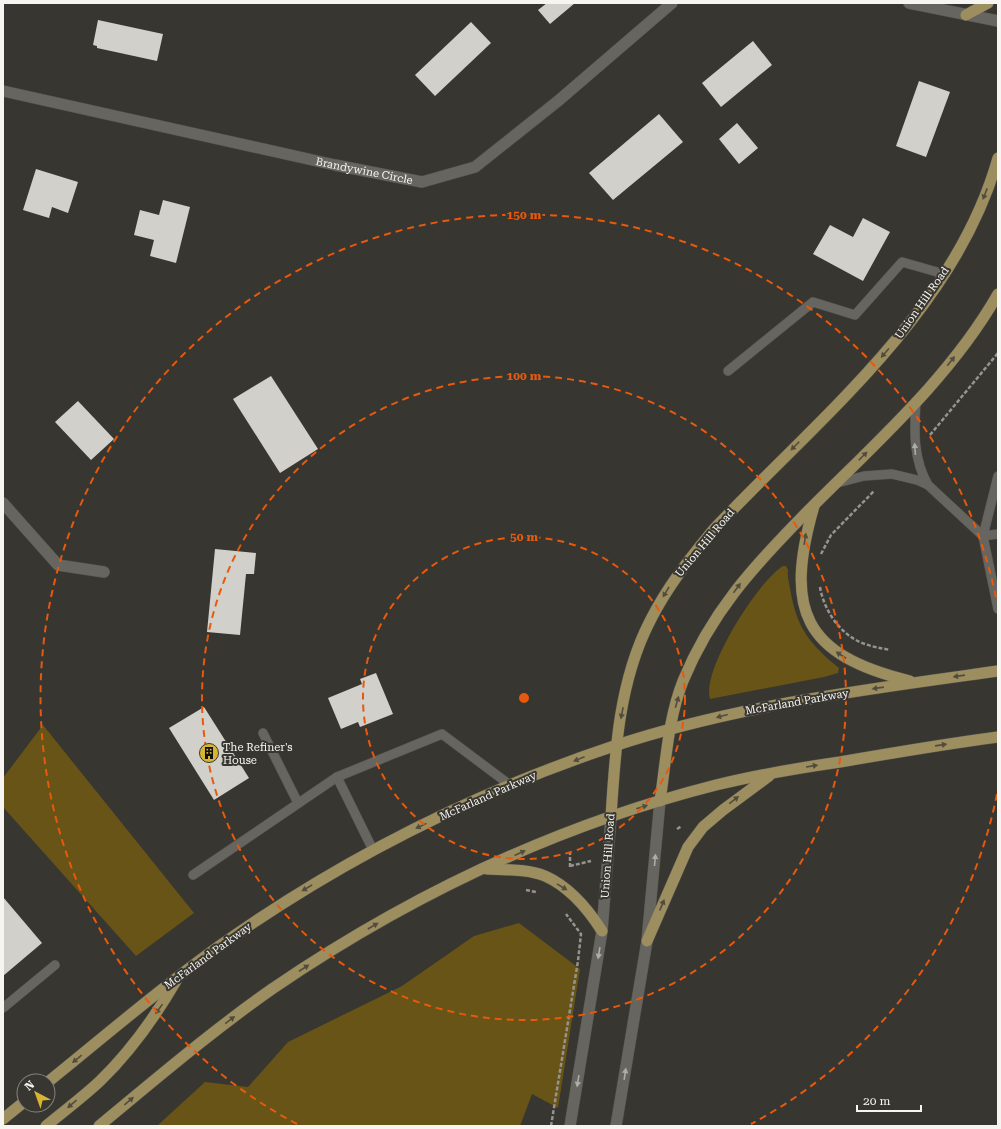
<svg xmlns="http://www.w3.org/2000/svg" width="1001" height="1129" font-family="'Roboto Serif',serif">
  <rect width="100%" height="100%" fill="#383631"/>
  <!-- green -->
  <g fill="#675416">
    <path d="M783 566H786L788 570C787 578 790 586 791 594 798 630 811 645 839 668L838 673 824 677 710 699C701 671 758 581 783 566Z"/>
    <polygon points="43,725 194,913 136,956 3,807 3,778"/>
    <polygon points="519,923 580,969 558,1108 532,1094 520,1126 157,1126 205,1082 248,1087 288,1042 402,986 474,936"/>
  </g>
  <!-- building -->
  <g fill="#d2d0ca">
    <polygon points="547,3 575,3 550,24 538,10"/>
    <polygon points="98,20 163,34 157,61 97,48 97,46 93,45"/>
    <polygon points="471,22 491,43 435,96 415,75"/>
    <polygon points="753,41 772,65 721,107 702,83"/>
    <polygon points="919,81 950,92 926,157 896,146"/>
    <polygon points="659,114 683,142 613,200 589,173"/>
    <polygon points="737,123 758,148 739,164 719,139"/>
    <polygon points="36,169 78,182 68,213 52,207 49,218 23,210"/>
    <polygon points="163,200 190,207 176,263 150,256 154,240 134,235 140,210 159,215"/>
    <polygon points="863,218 890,232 863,281 813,254 830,225 853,237"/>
    <polygon points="271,376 318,449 280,473 233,399"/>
    <polygon points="78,401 114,439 91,460 55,422"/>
    <polygon points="215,549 256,553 254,574 246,574 240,635 207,632"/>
    <polygon points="376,673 393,714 360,727 358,722 341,729 328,698 362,684 360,679"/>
    <polygon points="204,707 249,778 214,800 169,728"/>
    <polygon points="3,897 42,943 3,976"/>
  </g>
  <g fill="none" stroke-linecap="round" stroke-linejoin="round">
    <!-- service casing -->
    <g stroke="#53524d" stroke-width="10">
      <g id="service">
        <polyline points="728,371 813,302 855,315 902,262 944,274"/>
        <path d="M916 401C914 431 913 459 928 485"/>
        <polyline points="998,476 983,536 998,534"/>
        <polyline points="837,483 864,476 892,474 917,480 928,485 983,536 998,609"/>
        <polyline points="263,733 298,803"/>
        <polyline points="337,777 373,850"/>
        <polyline points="193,875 337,777 442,734 510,785"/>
        <polyline points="3,1008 55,965"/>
      </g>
    </g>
    <!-- minor casing -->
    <g stroke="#53524d" stroke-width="12">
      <g id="minor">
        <polyline points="909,3 998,21"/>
        <path id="s1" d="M3 91 335 165 422 182 475 167 558 101 672 3"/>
        <polyline points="3,503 58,565 104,572"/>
      </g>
    </g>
    <!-- tertiary casing -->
    <g stroke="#53524d" stroke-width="12">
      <g id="tertiary">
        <polyline points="570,1126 602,931 611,817"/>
        <polyline points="616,1126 647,941 660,801"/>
      </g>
    </g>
    <!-- primary casing -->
    <g stroke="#53524d" stroke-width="12">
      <g id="primary">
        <polyline points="966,15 988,3"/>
        <path d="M814 506C784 610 803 655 910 681"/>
        <path d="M660 801C666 761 668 719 683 681 711 613 752 568 802 517 871 447 949 380 998 294"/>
        <path d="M611 817C615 751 619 681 650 621 667 587 690 558 714 529 819 418 955 311 998 158"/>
        <path d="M487 869C506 870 528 869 545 876 570 887 588 909 602 931"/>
        <polyline points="647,941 688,847 703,827 723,810 769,776"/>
        <path d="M48 1082C104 1037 159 989 218 947 339 861 473 793 614 746 738 705 869 689 998 671"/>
        <polyline points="3,1119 24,1102"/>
        <path d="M46 1126C64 1111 83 1097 100 1081 130 1052 155 1017 176 981"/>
        <path d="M99 1126C156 1079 212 1031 272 989 407 897 558 825 716 785 757 775 798 768 840 762 892 753 945 744 998 737"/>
      </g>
    </g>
    <!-- path -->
    <g stroke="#969490" stroke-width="2.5" stroke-dasharray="4 2" stroke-linecap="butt">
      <polyline points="930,435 998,353"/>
      <polyline points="821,554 831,535 874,491"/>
      <path d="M820 587C824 611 841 636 865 644 873 647 881 648 890 650"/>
      <polyline points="677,829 682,826"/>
      <polyline points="570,866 591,861"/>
      <polyline points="570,867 570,853"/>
      <polyline points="526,890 536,892"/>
      <polyline points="551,1126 578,961 581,934 566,914"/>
    </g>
    <!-- service -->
    <use href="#service" stroke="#66655f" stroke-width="9"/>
    <!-- minor -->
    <use href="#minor" stroke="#66655f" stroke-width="11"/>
    <!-- tertiary -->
    <use href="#tertiary" stroke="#66655f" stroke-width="11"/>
    <!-- primary -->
    <use href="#primary" stroke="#9d8e60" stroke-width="11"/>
  </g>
  <!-- one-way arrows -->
  <defs><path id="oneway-solid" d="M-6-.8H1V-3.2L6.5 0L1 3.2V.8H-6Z"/></defs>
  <g fill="#514c3d">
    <use href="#oneway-solid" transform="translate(985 194) rotate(111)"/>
    <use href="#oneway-solid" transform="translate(885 353) rotate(131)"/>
    <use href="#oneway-solid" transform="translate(951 361) rotate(-51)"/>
    <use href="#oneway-solid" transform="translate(795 446) rotate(135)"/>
    <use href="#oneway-solid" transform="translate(863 456) rotate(-45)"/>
    <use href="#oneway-solid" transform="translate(805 539) rotate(-81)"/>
    <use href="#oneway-solid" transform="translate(737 588) rotate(-54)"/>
    <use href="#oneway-solid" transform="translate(666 592) rotate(121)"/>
    <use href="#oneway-solid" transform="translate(841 655) rotate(-147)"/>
    <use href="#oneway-solid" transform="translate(959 676) rotate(172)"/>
    <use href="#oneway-solid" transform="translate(878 688) rotate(172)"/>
    <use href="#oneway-solid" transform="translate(677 702) rotate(-74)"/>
    <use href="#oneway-solid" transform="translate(622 713) rotate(101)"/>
    <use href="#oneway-solid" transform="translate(722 716) rotate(165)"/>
    <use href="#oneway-solid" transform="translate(941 745) rotate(-8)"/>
    <use href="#oneway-solid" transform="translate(579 759) rotate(158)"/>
    <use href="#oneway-solid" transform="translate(812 766) rotate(-9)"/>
    <use href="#oneway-solid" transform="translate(734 800) rotate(-38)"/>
    <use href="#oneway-solid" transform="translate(642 807) rotate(-18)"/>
    <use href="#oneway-solid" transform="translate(421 826) rotate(154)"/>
    <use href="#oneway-solid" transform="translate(520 853) rotate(-24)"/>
    <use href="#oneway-solid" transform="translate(562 887) rotate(31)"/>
    <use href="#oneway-solid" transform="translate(307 888) rotate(149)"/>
    <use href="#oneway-solid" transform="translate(662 905) rotate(-67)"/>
    <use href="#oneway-solid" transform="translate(373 926) rotate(-30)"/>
    <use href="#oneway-solid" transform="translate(304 968) rotate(-33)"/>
    <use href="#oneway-solid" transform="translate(159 1009) rotate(126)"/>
    <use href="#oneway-solid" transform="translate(230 1020) rotate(-37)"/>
    <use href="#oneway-solid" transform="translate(77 1059) rotate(141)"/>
    <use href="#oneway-solid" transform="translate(129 1101) rotate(-40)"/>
    <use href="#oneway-solid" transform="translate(72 1104) rotate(140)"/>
  </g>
  <g fill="#aeada8">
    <use href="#oneway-solid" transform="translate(915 449) rotate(-94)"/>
    <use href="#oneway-solid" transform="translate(655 860) rotate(-85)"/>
    <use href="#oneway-solid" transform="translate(599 953) rotate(99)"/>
    <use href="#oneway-solid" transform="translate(625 1074) rotate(-81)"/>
    <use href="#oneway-solid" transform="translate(578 1081) rotate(99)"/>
  </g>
  <!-- distance rings -->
  <g fill="none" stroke="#e8590c" stroke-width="2" stroke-dasharray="7 5">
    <circle cx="524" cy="698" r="161"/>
    <circle cx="524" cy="698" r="322"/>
    <path d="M997 794A483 483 0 0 1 751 1124M297 1124A483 483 0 1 1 997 602"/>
  </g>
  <!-- icons -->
  <defs>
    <g id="building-disc" transform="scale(1)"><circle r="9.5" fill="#d8b434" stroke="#383631"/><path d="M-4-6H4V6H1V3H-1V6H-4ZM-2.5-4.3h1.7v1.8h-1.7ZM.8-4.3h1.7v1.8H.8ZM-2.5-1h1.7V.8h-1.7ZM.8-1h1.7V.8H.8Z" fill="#111"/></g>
  </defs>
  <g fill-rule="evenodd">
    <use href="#building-disc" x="209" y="753"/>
  </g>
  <g text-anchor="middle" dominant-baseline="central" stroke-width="4" stroke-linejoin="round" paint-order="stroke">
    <!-- street labels -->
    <g font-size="11" fill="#f6f5f1" stroke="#383631">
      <text stroke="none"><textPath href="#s1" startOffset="370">Brandywine Circle</textPath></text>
      <text transform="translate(922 303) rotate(-55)">Union Hill Road</text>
      <text transform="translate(705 543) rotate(-50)">Union Hill Road</text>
      <text transform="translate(797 702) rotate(-10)">McFarland Parkway</text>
      <text transform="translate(488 796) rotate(-24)">McFarland Parkway</text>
      <text transform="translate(608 856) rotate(-86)">Union Hill Road</text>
      <text transform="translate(208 956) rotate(-36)">McFarland Parkway</text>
    </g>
    <!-- poi labels -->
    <g font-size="11" fill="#f6f5f1" stroke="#383631" text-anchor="start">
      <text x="223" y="747">The Refiner's<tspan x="223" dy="13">House</tspan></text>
    </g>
  </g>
  <circle cx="524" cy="698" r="6" fill="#e8590c" stroke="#383631" stroke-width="2"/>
  <g font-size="12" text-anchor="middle" font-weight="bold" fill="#e8590c" stroke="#383631" stroke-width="4" stroke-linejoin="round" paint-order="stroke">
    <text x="524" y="219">150 m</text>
    <text x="524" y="380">100 m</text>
    <text x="524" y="541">50 m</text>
  </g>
  <!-- border -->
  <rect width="1001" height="1129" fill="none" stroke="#f6f5f1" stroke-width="8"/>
  <!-- north arrow -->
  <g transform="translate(36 1093) rotate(319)"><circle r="19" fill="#383631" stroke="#84827e"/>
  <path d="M0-3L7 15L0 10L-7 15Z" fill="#d8b434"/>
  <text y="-6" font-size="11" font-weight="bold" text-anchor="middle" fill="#f6f5f1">N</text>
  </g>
  <!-- scale -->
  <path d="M857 1105v6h64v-6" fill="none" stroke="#f6f5f1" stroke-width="2"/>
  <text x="863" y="1105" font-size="12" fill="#f6f5f1" stroke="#383631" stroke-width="3" paint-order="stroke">20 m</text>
</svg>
